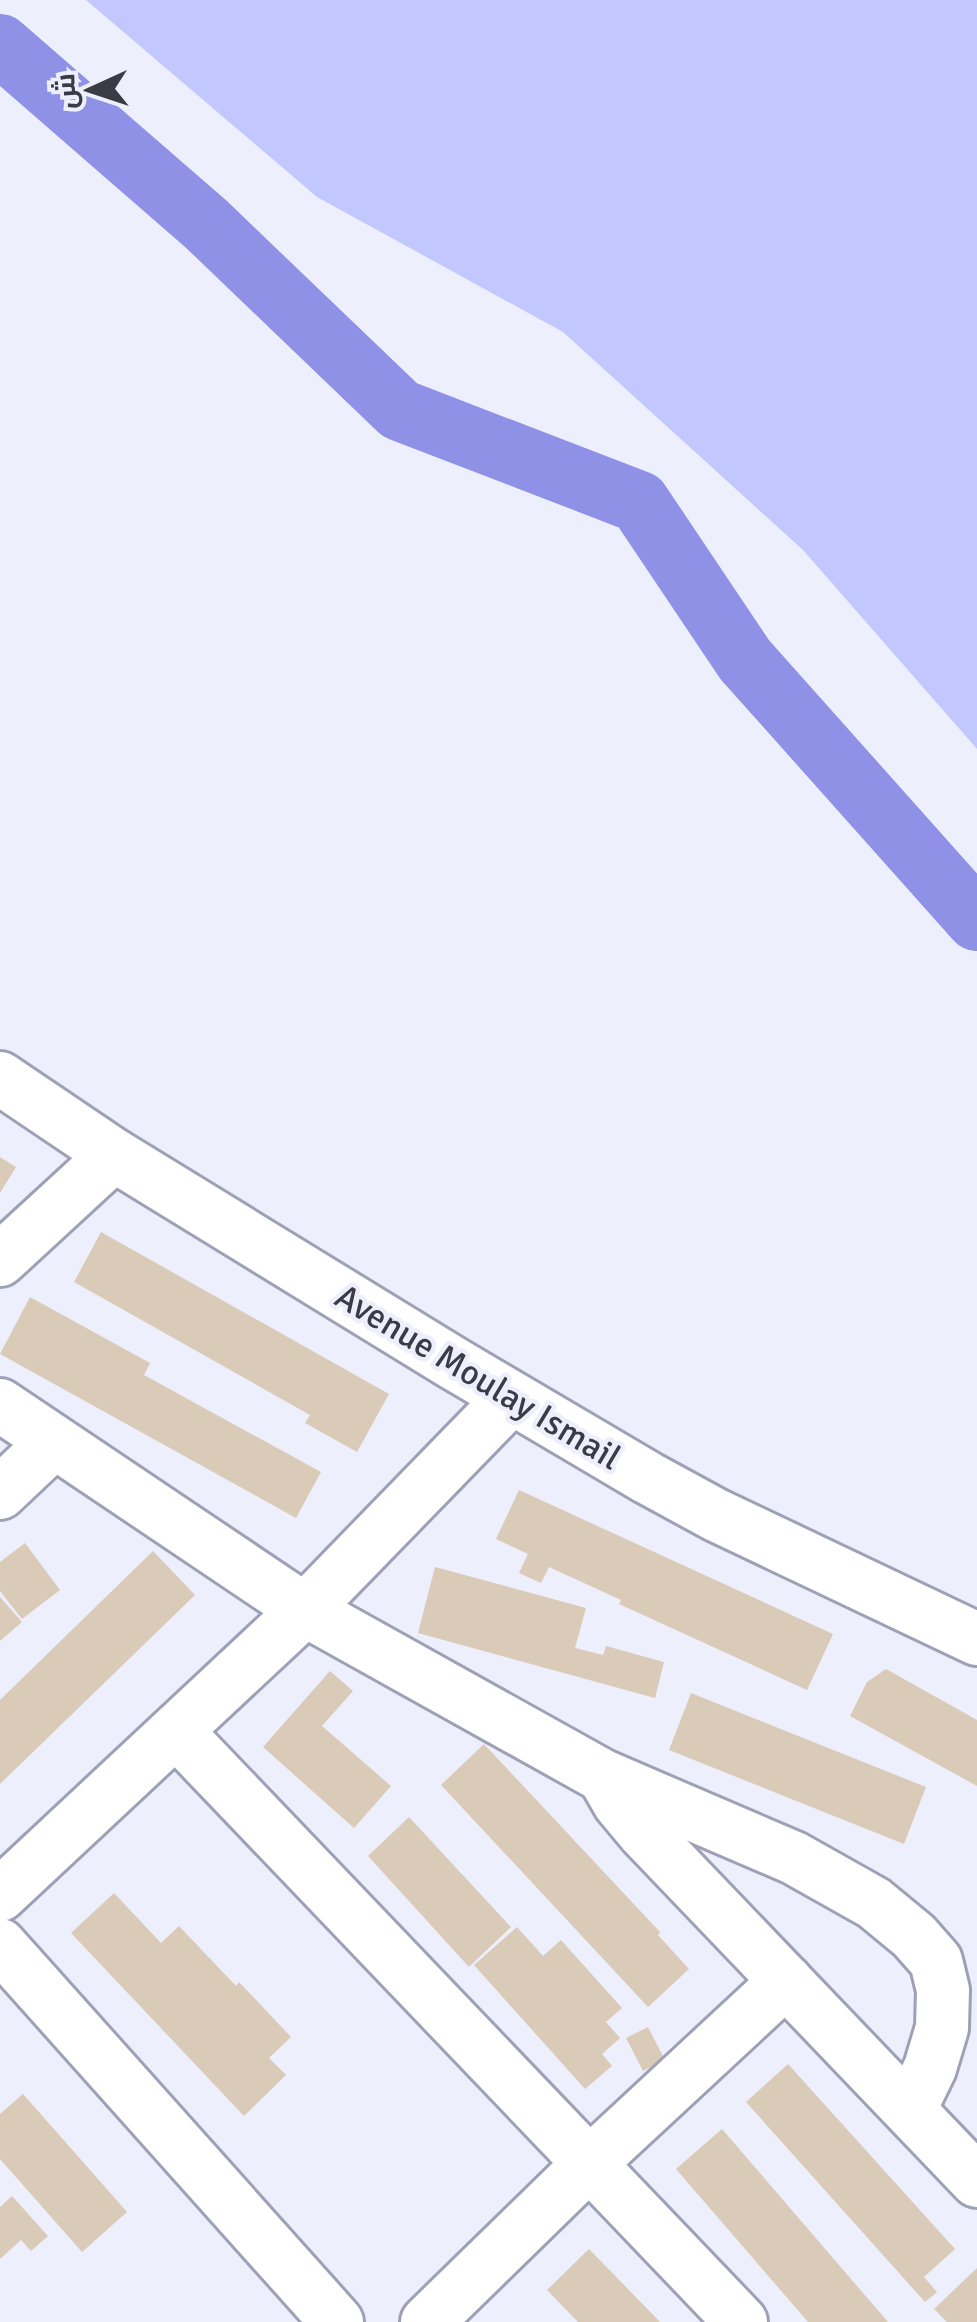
<svg xmlns="http://www.w3.org/2000/svg" width="977" height="2322" font-family="Signika,Cairo,sans-serif">
  <rect width="100%" height="100%" fill="#edeffd"/>
  <!-- green -->
  <polygon fill="#c2c7fd" points="86,0 977,0 977,749 803,550 563,332 317,197"/>
  <g fill="none" stroke-linecap="round" stroke-linejoin="round">
    <!-- river -->
    <polyline stroke="#8e91e5" stroke-width="62" points="0,45 206,224 400,410 639,502 745,660 977,920"/>
  </g>
  <!-- building -->
  <g fill="#d9cbb7">
    <polygon points="0,1157 16,1167 0,1193"/>
    <polygon points="101,1232 389,1394 357,1452 305,1423 310,1415 74,1282"/>
    <polygon points="30,1297 150,1363 144,1375 321,1472 296,1518 0,1354"/>
    <polygon points="519,1490 833,1634 807,1690 619,1604 621,1600 549,1567 541,1583 519,1573 528,1554 496,1539"/>
    <polygon points="25,1543 60,1590 22,1619 0,1591 0,1562"/>
    <polygon points="153,1551 195,1595 0,1784 0,1700"/>
    <polygon points="435,1567 586,1608 575,1648 603,1655 606,1646 664,1662 655,1698 418,1633"/>
    <polygon points="0,1597 22,1622 0,1641"/>
    <polygon points="886,1669 977,1720 977,1786 850,1716 867,1682"/>
    <polygon points="330,1671 353,1691 322,1726 391,1786 354,1828 263,1747"/>
    <polygon points="691,1693 926,1787 904,1844 669,1750"/>
    <polygon points="484,1744 660,1932 658,1935 689,1969 648,2007 441,1785"/>
    <polygon points="409,1817 511,1927 469,1967 368,1856"/>
    <polygon points="114,1893 161,1943 179,1926 236,1986 239,1982 291,2037 269,2058 286,2075 244,2116 71,1933"/>
    <polygon points="517,1927 543,1956 561,1940 622,2008 606,2022 620,2038 602,2054 612,2066 585,2089 474,1965"/>
    <polygon points="648,2027 665,2060 643,2071 626,2038"/>
    <polygon points="788,2064 955,2249 924,2277 937,2292 925,2302 746,2102"/>
    <polygon points="23,2094 127,2212 82,2252 0,2159 0,2114"/>
    <polygon points="722,2129 888,2322 808,2322 676,2169"/>
    <polygon points="12,2196 48,2236 31,2251 21,2240 0,2259 0,2207"/>
    <polygon points="589,2249 660,2322 578,2322 547,2290"/>
    <polygon points="977,2268 977,2322 947,2322 934,2309"/>
  </g>
  <g fill="none" stroke-linecap="round" stroke-linejoin="round">
    <!-- minor casing -->
    <g stroke="#9ea0b6" stroke-width="58">
      <g id="minor">
        <polyline points="0,1078 114,1155 453,1363 648,1478 716,1515 977,1639"/>
        <polyline points="0,1260 114,1155"/>
        <polyline points="0,1405 305,1610 603,1776 794,1858 874,1903 914,1936 936,1961 943,1990 942,2028 930,2068 910,2109"/>
        <polyline points="0,1493 54,1442"/>
        <polyline points="176,1731 741,2322"/>
        <polyline points="604,1777 619,1803 644,1833 977,2181"/>
        <polyline points="0,1895 305,1610 511,1398"/>
        <polyline points="0,1945 337,2322"/>
        <polyline points="427,2322 590,2163 786,1981"/>
      </g>
    </g>
    <!-- minor -->
    <use href="#minor" stroke="#fff" stroke-width="52"/>
  </g>
  <g text-anchor="middle" dominant-baseline="central" stroke-width="9" stroke-linejoin="round" paint-order="stroke">
    <!-- street labels -->
    <g font-size="35" fill="#3a3b44" stroke="#edeffd">
      <text transform="translate(478 1377) rotate(31)">Avenue Moulay Ismail</text>
    </g>
  </g>
  <!-- north arrow -->
  <g transform="translate(90 90) rotate(267)" stroke="#edeffd" stroke-width="8" paint-order="stroke">
  <path d="M0-8L18 38L0 25L-18 38Z" fill="#3a3b44"/>
  <text y="-15" font-size="28" font-weight="bold" text-anchor="middle" fill="#3a3b44">ش</text>
  </g>
</svg>
